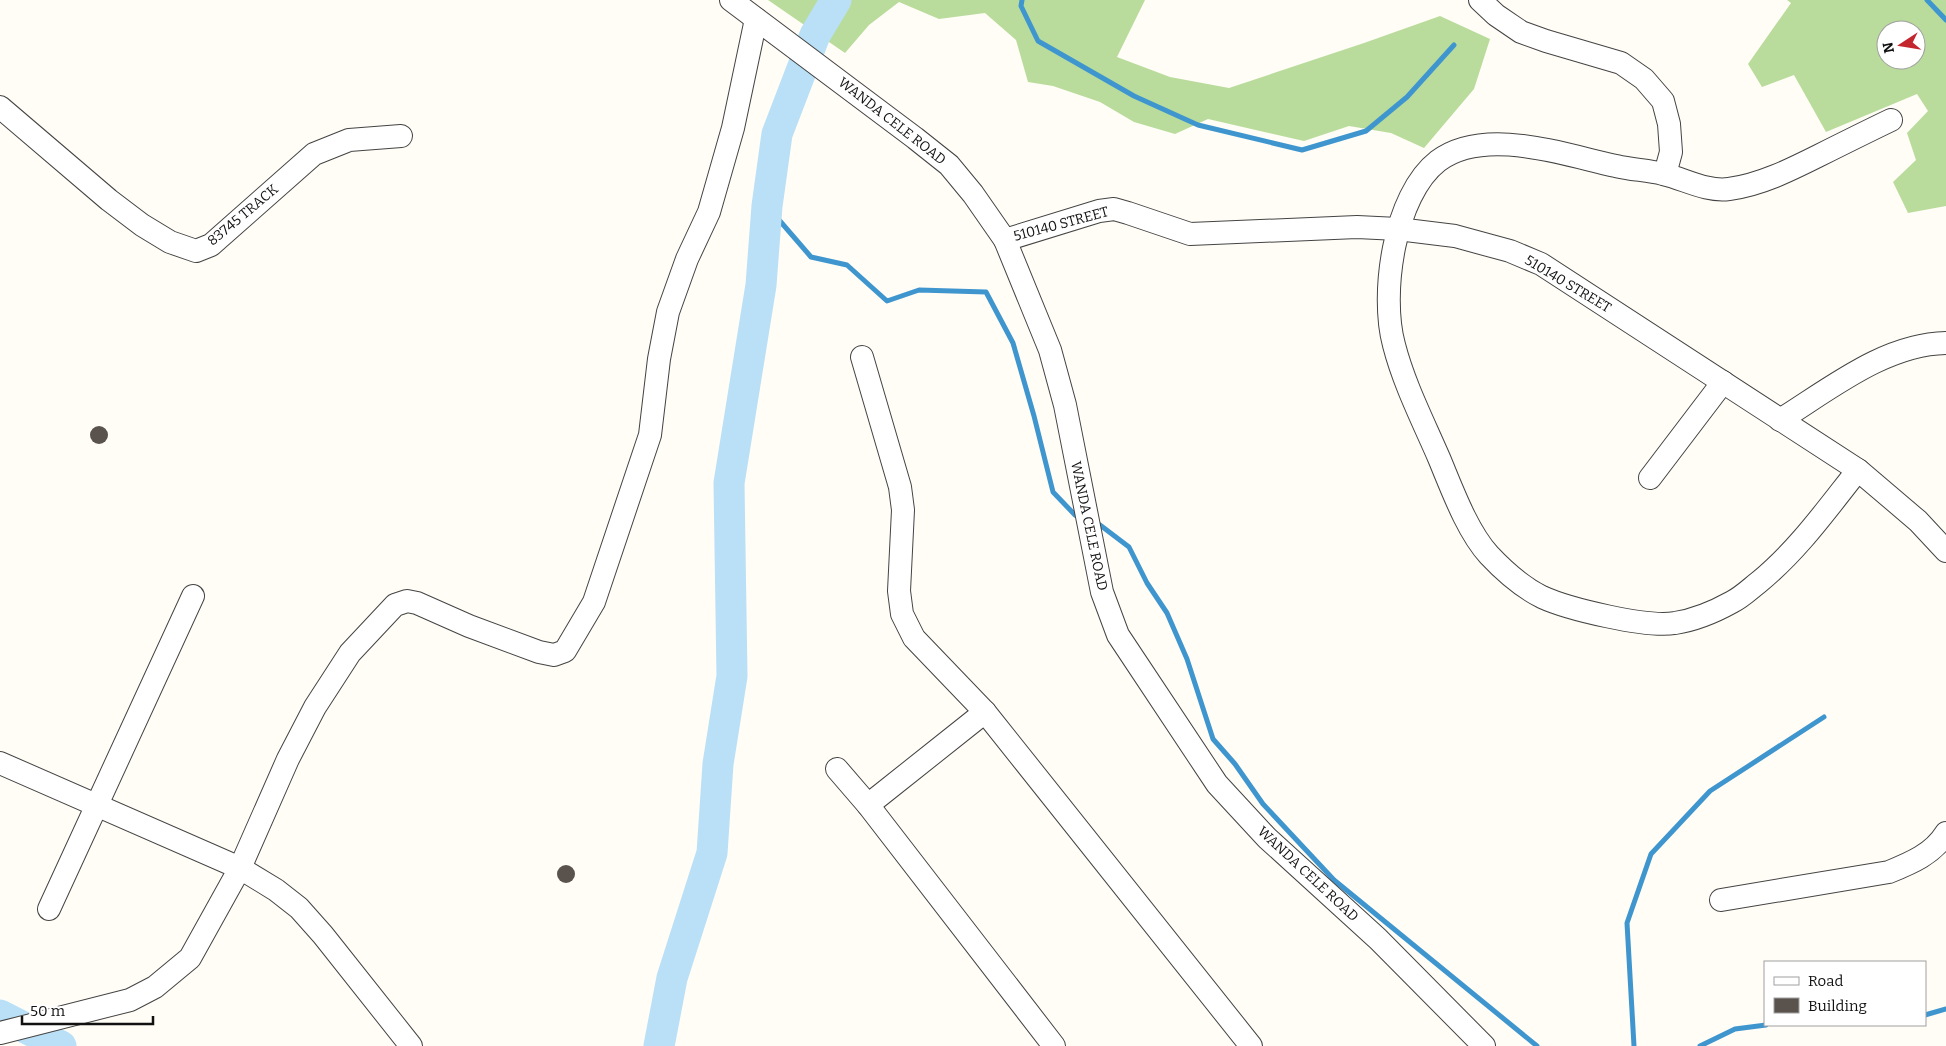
<svg xmlns="http://www.w3.org/2000/svg" width="1946" height="1046" font-family="Bitter,serif">
  <rect width="100%" height="100%" fill="#fffdf5"/>
  <!-- forest -->
  <g fill="#b9dc9c" fill-rule="evenodd">
    <polygon points="768,0 1145,0 1117,57 1170,77 1229,88 1364,43 1440,16 1490,39 1474,89 1424,148 1391,133 1349,126 1304,141 1208,119 1175,134 1134,122 1100,102 1053,86 1028,82 1016,40 985,13 939,19 899,2 869,25 845,53"/>
    <path d="M1787 0H1946V206L1908 213 1893 182 1916 160 1907 133 1928 111 1917 94 1826 132 1794 75 1762 87 1748 64 1791 3ZM1886 30H1916V60H1886Z"/>
  </g>
  <g fill="none" stroke-linecap="round" stroke-linejoin="round">
    <!-- stream -->
    <g stroke="#3f96cf" stroke-width="5">
      <polyline points="1022,0 1021,6 1038,41 1134,96 1198,125 1302,150 1366,131 1407,97 1454,45"/>
      <polyline points="1927,0 1946,20"/>
      <polyline points="767,206 811,257 847,265 887,301 919,290 986,292 1013,343 1034,416 1053,492 1075,515"/>
      <polyline points="1100,525 1129,547 1147,583 1167,613 1187,659 1213,739 1235,764 1263,804 1334,880 1537,1046"/>
      <polyline points="1925,1015 1946,1009"/>
      <polyline points="1634,1046 1627,923 1651,854 1710,791 1824,717"/>
      <polyline points="1700,1046 1735,1029 1766,1025"/>
    </g>
    <!-- river -->
    <g stroke="#b9e0f7" stroke-width="31">
      <polyline points="0,1015 61,1046"/>
      <polyline points="659,1046 672,978 712,853 718,764 732,676 729,483 761,285 767,206 777,134 815,35 836,0"/>
    </g>
  </g>
  <!-- building -->
  <g fill="#5a524d">
    <circle cx="99" cy="435" r="9"/>
    <circle cx="566" cy="874" r="9"/>
  </g>
  <g fill="none" stroke-linecap="round" stroke-linejoin="round">
    <!-- minor casing -->
    <g stroke="#444" stroke-width="24">
      <g id="minor">
        <polyline points="731,0 915,138 949,165 973,194 1005,240 1050,350 1065,405 1102,592 1118,635 1217,784 1267,838 1378,939 1484,1046"/>
        <polyline points="1480,0 1496,15 1521,32 1546,41 1621,63 1644,79 1663,101 1669,124 1671,152 1665,174"/>
        <polyline points="0,107 109,200 142,225 170,242 196,251 211,245 314,154 349,140 401,136"/>
        <polyline points="1005,240 1099,211 1114,209 1128,213 1190,234 1357,227 1398,229 1455,236 1510,251 1541,264 1858,470 1918,521 1946,551"/>
        <polyline points="862,357 900,487 903,510 899,591 902,614 914,638 985,712 1251,1046"/>
        <path d="M1780 420C1830 389 1885 344 1946 343"/>
        <path d="M1858 470C1827 509 1798 550 1759 582 1750 589 1742 597 1732 602 1714 612 1695 620 1675 623 1647 628 1568 609 1542 597 1522 587 1504 571 1489 555 1467 531 1452 489 1439 458 1423 421 1404 384 1394 345 1380 294 1394 195 1438 161 1485 126 1564 155 1616 166 1632 170 1648 170 1663 174 1685 179 1706 192 1729 189 1760 185 1790 170 1818 156 1842 144 1866 132 1891 120"/>
        <polyline points="1650,478 1723,382"/>
        <polyline points="0,763 240,868 276,890 299,908 323,935 411,1046"/>
        <polyline points="837,769 868,805 1054,1046"/>
        <polyline points="868,805 985,712"/>
        <path d="M1721 900 1889 872C1911 863 1933 854 1946 833"/>
        <polyline points="49,909 193,596"/>
        <polyline points="0,1033 130,1000 155,987 190,958 240,868 288,759 315,707 350,653 395,605 407,601 417,603 469,626 539,652 554,655 565,651 594,602 650,435 659,359 668,312 687,259 709,212 733,128 756,19"/>
      </g>
    </g>
    <!-- minor -->
    <use href="#minor" stroke="#fff" stroke-width="22"/>
  </g>
  <g text-anchor="middle" dominant-baseline="central" stroke-width="5" stroke-linejoin="round" paint-order="stroke">
    <!-- street labels -->
    <g font-size="14" fill="#111" stroke="#fff">
      <text transform="translate(892 121) rotate(38)">WANDA CELE ROAD</text>
      <text transform="translate(243 215) rotate(-40)">83745 TRACK</text>
      <text transform="translate(1061 224) rotate(-15)">510140 STREET</text>
      <text transform="translate(1568 284) rotate(31)">510140 STREET</text>
      <text transform="translate(1089 526) rotate(78)">WANDA CELE ROAD</text>
      <text transform="translate(1308 874) rotate(43)">WANDA CELE ROAD</text>
    </g>
  </g>
  <!-- legend -->
  <rect x="1764" y="961" width="162" height="65" fill="#ffffff" stroke="#a0a0a0"/>
  <rect x="1774" y="977" width="25" height="8" fill="#ffffff" stroke="#a0a0a0"/>
  <text x="1808" y="986" font-size="15" fill="#111111">Road</text>
  <rect x="1774" y="998" width="25" height="15" fill="#5a524d" stroke="#a0a0a0"/>
  <text x="1808" y="1011" font-size="15" fill="#111111">Building</text>
  <!-- north arrow -->
  <g transform="translate(1901 45) rotate(258)"><circle r="24" fill="#ffffff" stroke="#a0a0a0"/>
  <path d="M0-4L9 19L0 12L-9 19Z" fill="#c4262e"/>
  <text y="-8" font-size="14" font-weight="bold" text-anchor="middle" fill="#111111">N</text>
  </g>
  <!-- scale -->
  <path d="M22 1016v8h131v-8" fill="none" stroke="#111111" stroke-width="2.5"/>
  <text x="30" y="1016" font-size="15" fill="#111111" stroke="#ffffff" stroke-width="4" paint-order="stroke">50 m</text>
</svg>
